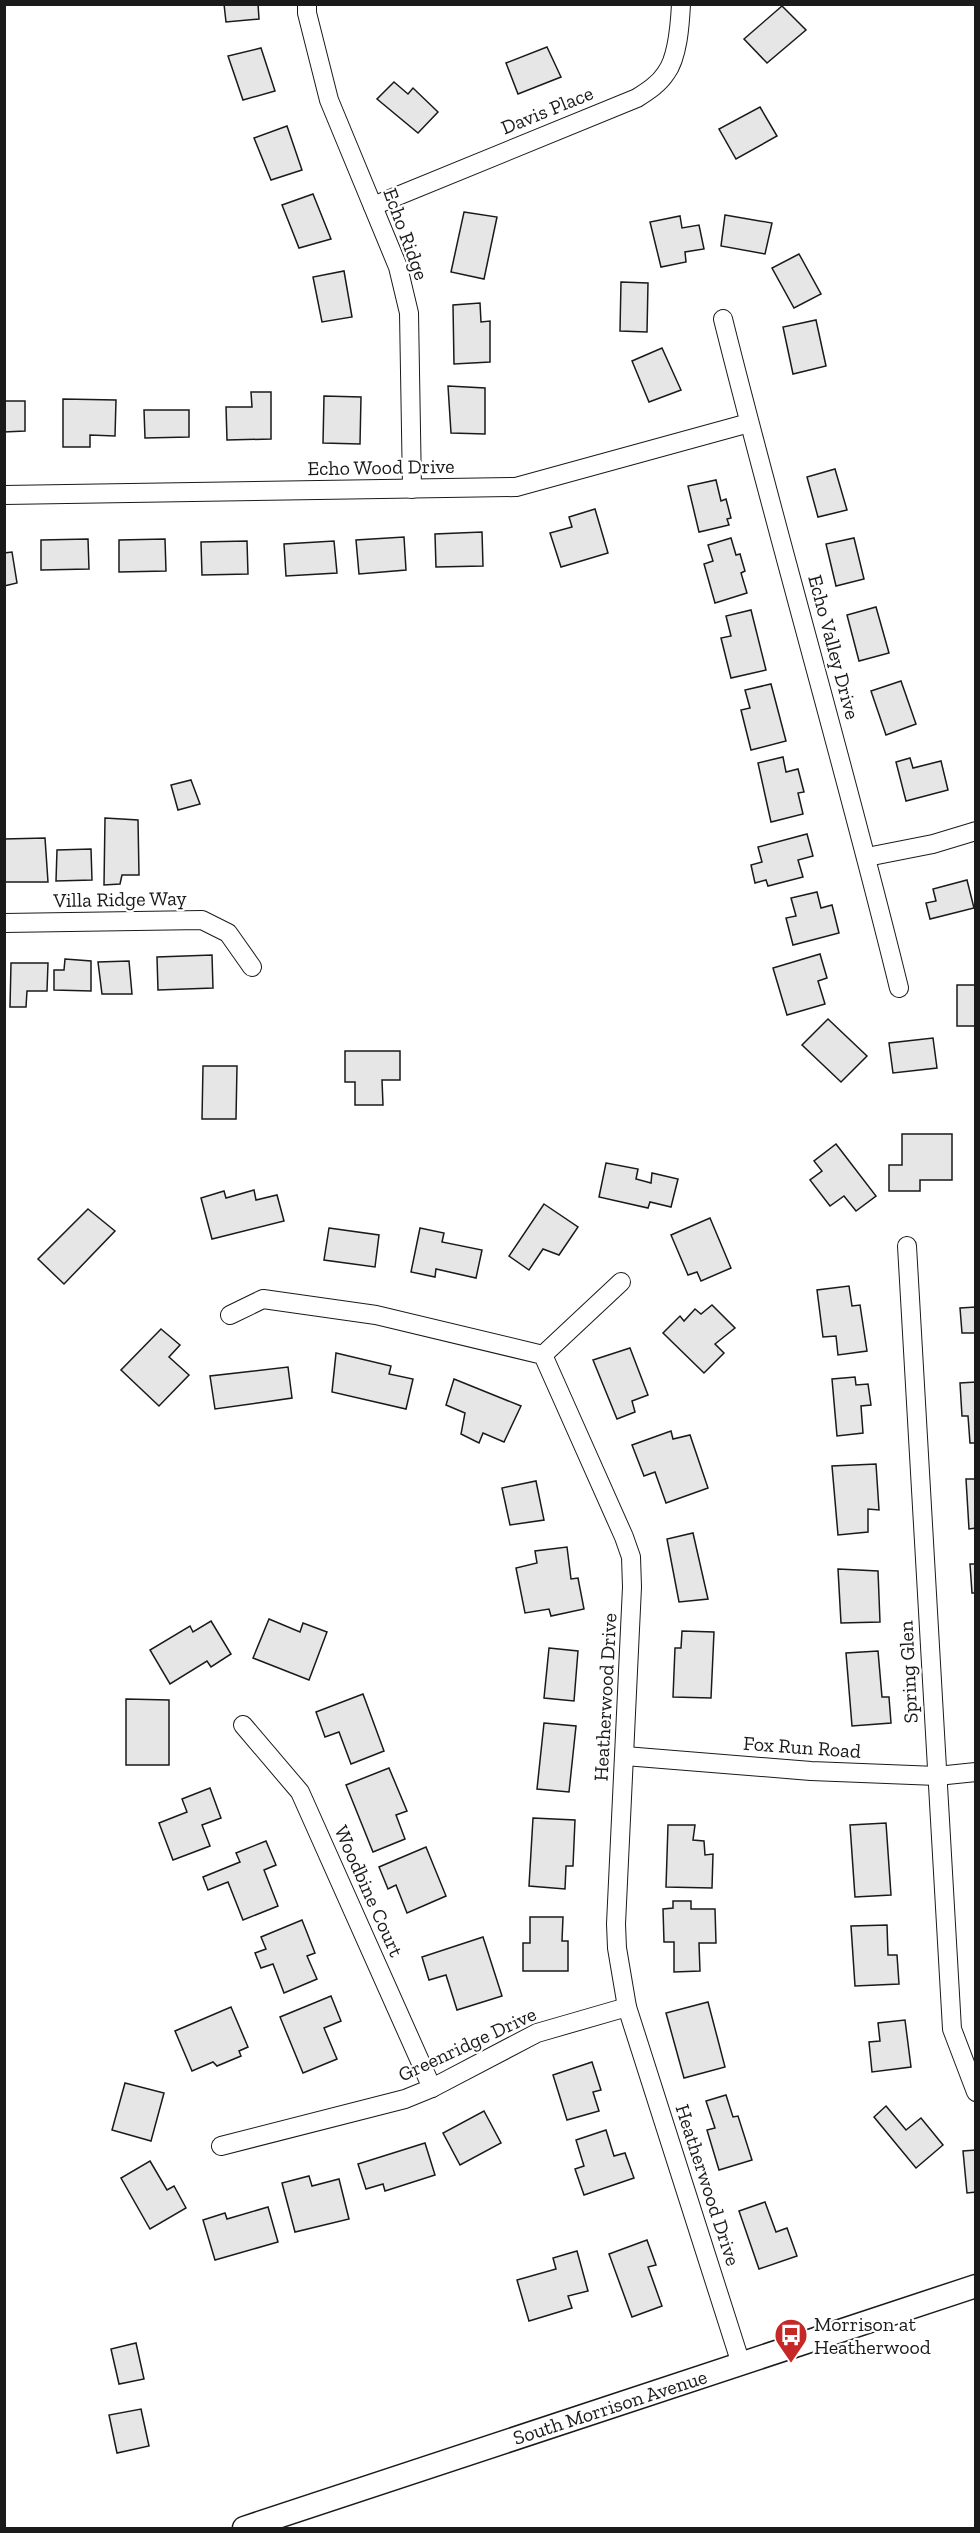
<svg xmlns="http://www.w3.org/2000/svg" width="980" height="2533" font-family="'Zilla Slab',serif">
  <rect width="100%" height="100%" fill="#fff"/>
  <!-- building -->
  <g fill="#e6e6e6" stroke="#1a1a1a" stroke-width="1.5">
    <polygon points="224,4 258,4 259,19 226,22"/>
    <polygon points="782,6 806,30 767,63 744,39"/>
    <polygon points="547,47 561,77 518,94 506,63"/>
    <polygon points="261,48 275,91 243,100 228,56"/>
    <polygon points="394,82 408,94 413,88 438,112 418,133 377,99"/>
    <polygon points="760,107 777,136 736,159 719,129"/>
    <polygon points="287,126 302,170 271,180 254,138"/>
    <polygon points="313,194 331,239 299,248 282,205"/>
    <polygon points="464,212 497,217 484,279 451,272"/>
    <polygon points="725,215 772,223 765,254 721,246"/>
    <polygon points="680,216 682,228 699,225 704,249 685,252 686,262 661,267 650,222"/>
    <polygon points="799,254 821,294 794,308 772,268"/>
    <polygon points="344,271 352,317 322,322 313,277"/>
    <polygon points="621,282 648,283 647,332 620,331"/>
    <polygon points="480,303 481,322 490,321 490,362 454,364 453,305"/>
    <polygon points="816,320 826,366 793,374 783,327"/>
    <polygon points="662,348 681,390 649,402 632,361"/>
    <polygon points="448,386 485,388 485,434 451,433"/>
    <polygon points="251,392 271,392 271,439 227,440 226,407 252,407"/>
    <polygon points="324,396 361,397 360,444 323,443"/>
    <polygon points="63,399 116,400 115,436 90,435 90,447 63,447"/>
    <polygon points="4,401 25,401 25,431 4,432"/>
    <polygon points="144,410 189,410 189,437 145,438"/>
    <polygon points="835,469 847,510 818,517 807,477"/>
    <polygon points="716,480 721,501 726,499 731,518 727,519 729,525 699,532 688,486"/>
    <polygon points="595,509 608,553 561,567 550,533 572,527 569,517"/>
    <polygon points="482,532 483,566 436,567 435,534"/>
    <polygon points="404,537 406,570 359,574 356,540"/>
    <polygon points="731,538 736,555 740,554 745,571 741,573 747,593 715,603 704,564 713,561 708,545"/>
    <polygon points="854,538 864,579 836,586 826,544"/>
    <polygon points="88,539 89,569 41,570 41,540"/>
    <polygon points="165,539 166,571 119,572 119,540"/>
    <polygon points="247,541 248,574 202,575 201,542"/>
    <polygon points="334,541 337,573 286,576 284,544"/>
    <polygon points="12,552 17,583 4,586 4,553"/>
    <polygon points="876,607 889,653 859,661 847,615"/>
    <polygon points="751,610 766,670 731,678 721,638 731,636 726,616"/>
    <polygon points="901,681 916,724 886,735 871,691"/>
    <polygon points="771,684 786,741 751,750 741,710 750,708 745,690"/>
    <polygon points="783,757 786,772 798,769 804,792 798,793 803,814 771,822 758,763"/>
    <polygon points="910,758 913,768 941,761 948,790 906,801 896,762"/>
    <polygon points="191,780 200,804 178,810 171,785"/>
    <polygon points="105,818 138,820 139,875 122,875 120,884 104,885"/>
    <polygon points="807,834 813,856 798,860 803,877 768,886 766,880 755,883 751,865 762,862 758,847"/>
    <polygon points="45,838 48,882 4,882 4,839"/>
    <polygon points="91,849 92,880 56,881 57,850"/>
    <polygon points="967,880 974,908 930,919 926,903 936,901 933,889"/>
    <polygon points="817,892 821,908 832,905 839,933 793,945 786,918 796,916 791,898"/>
    <polygon points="820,954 827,978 818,981 825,1004 787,1015 773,968"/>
    <polygon points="212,955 213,988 158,990 157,957"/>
    <polygon points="65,959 91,961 91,991 54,990 54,970 64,970"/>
    <polygon points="129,961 132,994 102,994 98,962"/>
    <polygon points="11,963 48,963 47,991 27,991 26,1007 10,1007"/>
    <rect x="957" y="985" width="19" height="41"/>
    <polygon points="828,1019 867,1056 841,1082 802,1045"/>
    <polygon points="933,1038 937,1068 893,1073 889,1043"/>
    <polygon points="345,1051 400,1051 400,1080 382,1080 383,1105 355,1105 355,1082 345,1082"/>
    <polygon points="203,1066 237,1066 236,1119 202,1119"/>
    <polygon points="902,1134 952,1134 952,1180 920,1180 920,1191 889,1191 889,1165 902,1165"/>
    <polygon points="836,1144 876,1196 856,1211 844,1196 830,1206 810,1180 822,1171 814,1161"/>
    <polygon points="606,1163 638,1169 636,1179 651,1183 652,1173 678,1179 671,1207 650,1202 648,1208 599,1197"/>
    <polygon points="254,1190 256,1200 277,1195 284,1221 212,1239 201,1198 224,1191 226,1198"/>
    <polygon points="544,1204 578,1227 559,1255 543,1249 529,1270 509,1256"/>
    <polygon points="88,1209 115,1231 64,1284 38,1259"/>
    <polygon points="710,1218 731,1268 701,1281 697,1272 688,1275 671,1235"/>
    <polygon points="329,1228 379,1235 375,1267 324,1260"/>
    <polygon points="420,1228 444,1233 442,1242 482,1250 476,1278 436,1269 435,1277 411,1272"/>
    <polygon points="849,1286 852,1306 860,1305 867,1351 838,1355 836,1336 823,1337 817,1290"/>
    <polygon points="712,1305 735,1328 715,1344 724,1353 704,1373 663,1333 680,1316 684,1321 695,1309 701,1314"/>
    <polygon points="976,1307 976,1333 962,1333 960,1308"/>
    <polygon points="161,1329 180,1345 169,1357 189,1375 159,1406 121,1370"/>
    <polygon points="630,1348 648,1395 632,1401 635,1412 617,1419 593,1360"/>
    <polygon points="336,1353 391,1366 389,1374 413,1379 406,1409 332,1392"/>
    <polygon points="288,1367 292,1398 215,1409 210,1376"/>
    <polygon points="855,1377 856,1385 868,1384 871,1405 861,1406 863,1433 837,1436 832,1379"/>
    <polygon points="454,1379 521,1406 504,1442 483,1433 479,1443 461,1434 465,1413 446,1405"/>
    <polygon points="976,1382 976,1443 970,1443 968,1416 962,1416 960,1383"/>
    <polygon points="671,1431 673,1439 690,1435 708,1488 666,1503 655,1472 644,1476 632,1445"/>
    <polygon points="876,1464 879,1510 868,1509 868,1532 838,1535 832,1466"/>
    <polygon points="966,1479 976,1479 976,1528 969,1529"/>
    <polygon points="536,1481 544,1520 510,1525 502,1488"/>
    <polygon points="693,1533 708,1599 679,1602 667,1539"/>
    <polygon points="567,1547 571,1579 578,1578 584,1609 551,1616 549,1609 525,1613 516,1568 537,1563 535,1551"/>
    <polygon points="970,1564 976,1564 976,1593 972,1593"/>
    <polygon points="838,1569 878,1571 880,1622 841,1623"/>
    <polygon points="269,1619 300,1632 303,1623 327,1632 309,1680 253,1658"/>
    <polygon points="211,1621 231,1654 211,1667 207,1661 170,1684 150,1650 190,1626 193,1632"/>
    <polygon points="682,1631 714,1632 711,1698 673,1697 675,1648 681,1648"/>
    <polygon points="549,1648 578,1651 574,1701 544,1698"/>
    <polygon points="878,1651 882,1697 889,1697 891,1723 852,1726 846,1653"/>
    <polygon points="363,1694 384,1751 351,1764 339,1732 325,1737 316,1712"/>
    <polygon points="126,1699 169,1700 169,1765 126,1765"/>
    <polygon points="544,1723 576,1726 569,1792 537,1789"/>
    <polygon points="389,1768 407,1811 396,1815 405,1839 373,1852 346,1785"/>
    <polygon points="210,1788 221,1818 202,1825 210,1846 173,1860 159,1823 187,1812 182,1799"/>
    <polygon points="533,1818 575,1820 573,1866 566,1866 565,1889 529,1886"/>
    <polygon points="886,1823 891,1895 855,1897 850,1825"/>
    <polygon points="668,1825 695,1825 693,1840 704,1841 705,1855 713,1854 712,1888 666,1887"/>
    <polygon points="266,1841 276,1865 264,1870 278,1906 243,1920 228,1882 208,1890 203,1877 240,1862 236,1853"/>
    <polygon points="426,1847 446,1896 407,1913 396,1885 388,1889 379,1867"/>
    <polygon points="673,1901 691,1901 691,1909 715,1909 716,1943 699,1943 700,1971 674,1972 674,1942 664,1942 663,1909 673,1908"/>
    <polygon points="530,1917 563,1917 562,1941 568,1941 568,1971 523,1971 523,1943 530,1943"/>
    <polygon points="302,1920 315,1953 307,1956 317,1979 284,1993 273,1964 261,1968 255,1953 266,1949 261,1937"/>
    <polygon points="887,1925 888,1955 897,1955 899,1984 855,1986 851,1926"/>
    <polygon points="483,1937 502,1996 457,2010 446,1975 429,1980 422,1957"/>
    <polygon points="331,1996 341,2021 324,2028 337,2059 303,2073 280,2017"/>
    <polygon points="708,2002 725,2067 684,2078 666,2013"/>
    <polygon points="231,2007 248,2047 239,2051 241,2056 217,2066 213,2062 192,2071 175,2031"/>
    <polygon points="905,2020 911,2067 872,2072 869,2042 880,2041 878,2023"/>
    <polygon points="592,2062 601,2090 593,2092 599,2111 567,2120 553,2075"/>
    <polygon points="125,2083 164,2093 151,2141 112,2130"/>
    <polygon points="726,2095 733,2117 738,2116 752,2160 719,2170 707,2130 715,2128 706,2101"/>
    <polygon points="886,2106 906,2130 921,2118 943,2145 916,2168 874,2117"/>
    <polygon points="484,2111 501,2143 460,2165 443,2133"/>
    <polygon points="606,2130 614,2156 625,2153 634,2178 584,2195 575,2169 584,2166 576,2140"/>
    <polygon points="425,2143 435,2175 385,2191 383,2184 366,2189 358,2164"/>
    <polygon points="976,2150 976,2192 967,2193 963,2151"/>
    <polygon points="150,2161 167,2190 174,2186 186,2208 150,2229 121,2178"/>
    <polygon points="309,2176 312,2186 339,2179 349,2219 295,2232 282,2183"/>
    <polygon points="765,2202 776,2232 787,2228 797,2256 759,2269 739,2211"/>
    <polygon points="268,2207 278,2242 215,2260 203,2220 225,2213 227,2219"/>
    <polygon points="647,2240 656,2265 648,2267 662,2306 632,2317 609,2254"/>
    <polygon points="577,2251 588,2291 568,2296 572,2308 529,2321 517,2280 556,2269 553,2258"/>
    <polygon points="136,2343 144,2379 119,2384 111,2349"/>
    <polygon points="141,2409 149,2446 117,2453 109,2415"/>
  </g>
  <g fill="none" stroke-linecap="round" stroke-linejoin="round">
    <!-- minor casing -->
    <g stroke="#1a1a1a" stroke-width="20">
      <g id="minor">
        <polyline points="307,4 307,13 329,100 398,267 409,313 412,489"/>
        <path d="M373 206 637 98C648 91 659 84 666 73 678 57 680 24 681 4"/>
        <path d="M723 319C779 543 844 764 899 988"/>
        <polyline points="4,495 516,487 749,423"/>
        <polyline points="867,857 933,844 976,831"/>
        <polyline points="4,923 202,920 228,933 252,967"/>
        <polyline points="907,1246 952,2029 976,2092"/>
        <polyline points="230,1315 263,1299 376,1315 543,1355 624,1537 631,1557 632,1587 616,1924 617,1948 627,2007 741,2364"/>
        <polyline points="543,1355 621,1282"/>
        <polyline points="243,1725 300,1792 432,2088"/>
        <polyline points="625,1756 811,1771 937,1776 976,1772"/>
        <polyline points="221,2146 405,2099 432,2088 537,2033 627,2007"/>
      </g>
    </g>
    <!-- tertiary casing -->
    <g stroke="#1a1a1a" stroke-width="25">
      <polyline id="tertiary" points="244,2528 976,2286"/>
    </g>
    <!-- minor -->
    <use href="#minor" stroke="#fff" stroke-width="18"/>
    <!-- tertiary -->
    <use href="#tertiary" stroke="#fff" stroke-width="22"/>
  </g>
  <!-- icons -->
  <defs>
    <g id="bus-pin" transform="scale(1.725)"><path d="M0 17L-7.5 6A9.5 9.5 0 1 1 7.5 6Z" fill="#c62828" stroke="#fff"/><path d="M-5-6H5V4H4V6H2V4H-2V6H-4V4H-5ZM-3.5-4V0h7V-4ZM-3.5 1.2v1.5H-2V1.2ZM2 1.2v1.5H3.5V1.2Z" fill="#fff"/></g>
  </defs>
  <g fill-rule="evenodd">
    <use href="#bus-pin" x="791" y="2335"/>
  </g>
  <g text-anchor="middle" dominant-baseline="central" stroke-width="4.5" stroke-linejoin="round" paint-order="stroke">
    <!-- street labels -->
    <g font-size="20" fill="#1a1a1a" stroke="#fff">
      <text transform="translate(547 110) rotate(-22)">Davis Place</text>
      <text transform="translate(406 234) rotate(70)">Echo Ridge</text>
      <text transform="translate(381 467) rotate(-1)">Echo Wood Drive</text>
      <text transform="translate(834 647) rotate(75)">Echo Valley Drive</text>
      <text transform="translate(120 899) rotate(-1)">Villa Ridge Way</text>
      <text transform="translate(908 1672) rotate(-93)">Spring Glen</text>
      <text transform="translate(605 1697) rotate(-87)">Heatherwood Drive</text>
      <text transform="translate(802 1747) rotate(4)">Fox Run Road</text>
      <text transform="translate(369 1891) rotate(66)">Woodbine Court</text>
      <text transform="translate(467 2044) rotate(-25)">Greenridge Drive</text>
      <text transform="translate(708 2185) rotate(72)">Heatherwood Drive</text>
      <text transform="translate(610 2407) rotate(-18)">South Morrison Avenue</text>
    </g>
    <!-- poi labels -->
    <g font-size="20" fill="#1a1a1a" stroke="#fff" text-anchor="start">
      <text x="814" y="2324">Morrison at<tspan x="814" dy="23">Heatherwood</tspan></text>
    </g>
  </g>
  <!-- border -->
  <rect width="980" height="2533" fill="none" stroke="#1a1a1a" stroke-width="12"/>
</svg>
